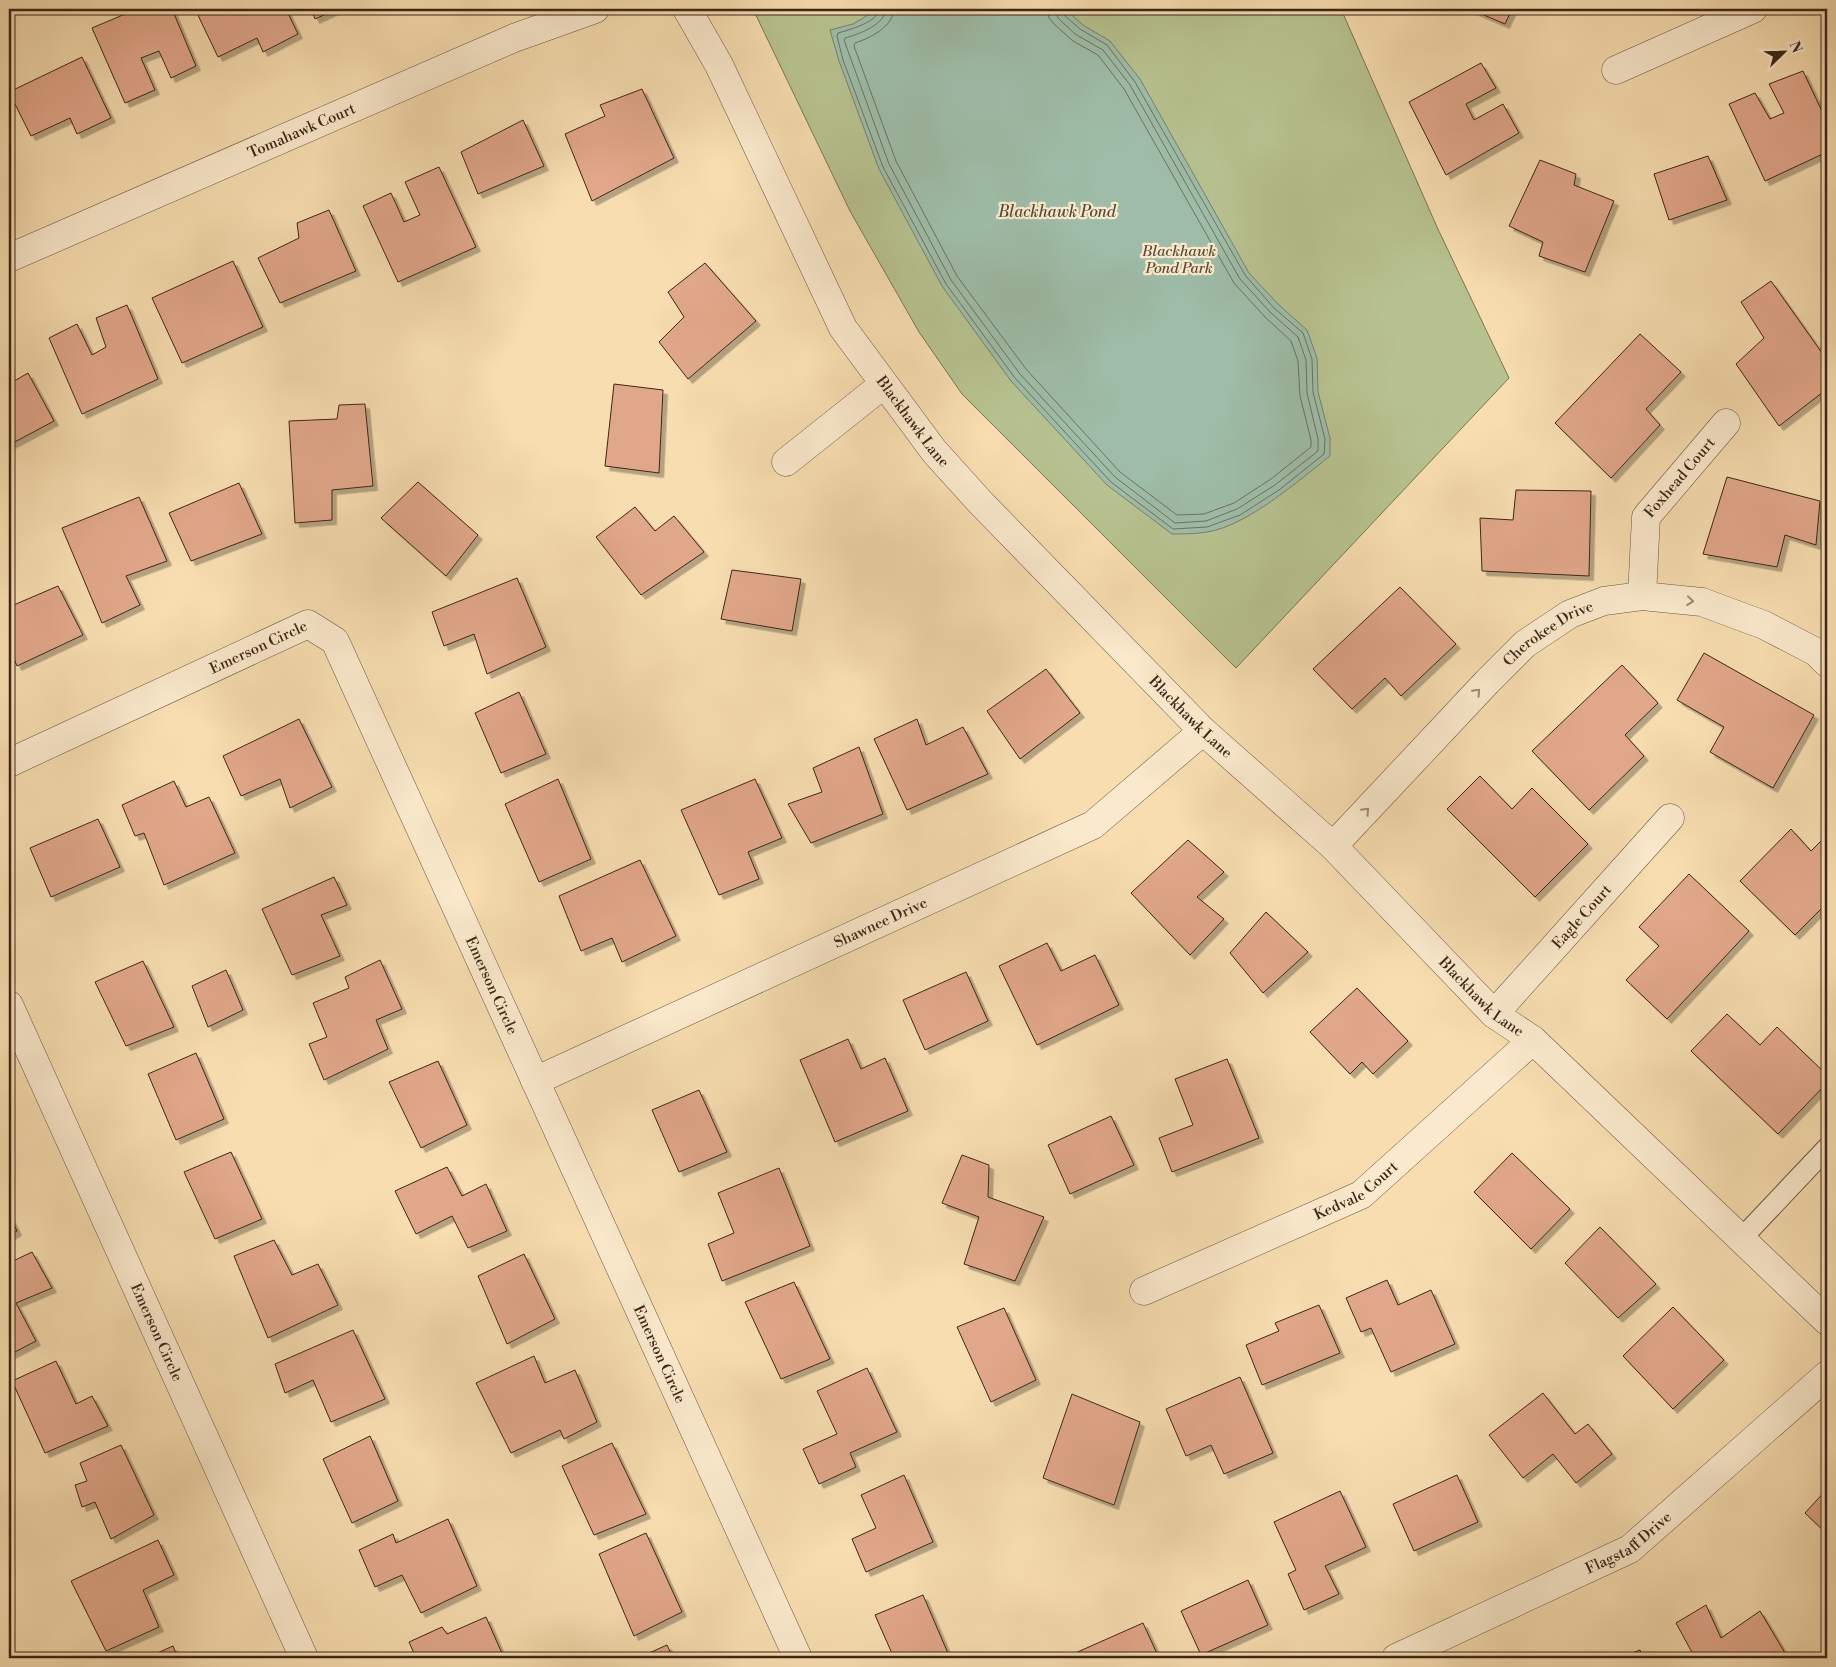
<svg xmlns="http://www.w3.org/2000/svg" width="1836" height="1667" font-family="'Libre Bodoni',serif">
  <defs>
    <filter id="shadow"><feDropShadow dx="4.5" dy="4.5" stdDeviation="0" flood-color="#0004"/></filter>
  </defs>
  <rect width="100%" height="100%" fill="#f7ddb0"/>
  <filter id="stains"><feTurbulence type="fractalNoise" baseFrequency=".004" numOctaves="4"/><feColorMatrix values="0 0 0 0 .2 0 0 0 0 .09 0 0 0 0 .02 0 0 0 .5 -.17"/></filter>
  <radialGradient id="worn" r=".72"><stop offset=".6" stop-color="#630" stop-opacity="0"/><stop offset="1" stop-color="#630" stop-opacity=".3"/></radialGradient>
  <!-- green -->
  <polygon fill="#b7c290" stroke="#7a7454" points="753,9 1341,9 1437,227 1509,378 1236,668 962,394 919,332 850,211"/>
  <!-- water -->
  <path fill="#9ebca8" stroke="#77806e" d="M878 9H1065L1083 25 1110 41 1140 79 1249 273 1278 304 1307 330 1317 358 1318 392 1330 438V456C1298 481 1247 526 1207 532 1195 534 1183 534 1172 534L1107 485 1011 381 942 286 879 169 839 61 830 30 853 24Z"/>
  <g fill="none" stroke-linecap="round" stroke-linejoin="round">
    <!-- shore -->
    <g stroke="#6e7160" stroke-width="1">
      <path d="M880 9C878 22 849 30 838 33L837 36 843 60 883 167 946 284 1015 378 1111 482 1173 529 1207 527 1240 515 1279 490 1324 454 1325 439 1313 392 1312 359 1303 333 1274 308 1245 275 1135 82 1107 45 1080 29 1063 14 1062 9"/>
      <path d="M886 9C885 25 859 34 845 38L844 40 889 164 951 280 1020 374 1115 477 1175 523 1206 521 1237 509 1275 485 1318 451V439L1307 393 1306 360 1298 337 1270 312 1240 279 1130 85 1103 50 1075 34 1058 18 1055 9"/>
      <path d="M894 9C893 27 870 38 855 43L854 46 896 161 957 276 1026 369 1120 472 1177 515 1204 514 1234 503 1271 479 1311 447V440L1300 396 1298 361 1291 341 1265 317 1234 283 1124 89 1098 55 1073 41 1054 24 1049 18 1048 9"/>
    </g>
  </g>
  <!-- building -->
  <g fill="#e1a78a" stroke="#3d2618" filter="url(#shadow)">
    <polygon points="137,9 172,9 196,66 171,78 159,51 141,58 155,90 125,103 92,28"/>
    <polygon points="195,9 286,9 298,34 263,52 257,38 218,57"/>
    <polygon points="311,9 337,9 315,19"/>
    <polygon points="1470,9 1512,9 1505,24"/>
    <polygon points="82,57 111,118 77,134 70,118 31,136 9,92"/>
    <polygon points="1481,63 1496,88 1466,104 1474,120 1503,104 1519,133 1446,175 1409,102"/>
    <polygon points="1803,71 1827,122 1827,152 1765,181 1729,104 1755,93 1770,119 1784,113 1769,84"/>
    <polygon points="642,89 674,158 592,201 565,134 605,116 600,105"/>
    <polygon points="523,120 544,166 478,194 461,152"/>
    <polygon points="1708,156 1727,200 1669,220 1654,174"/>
    <polygon points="1540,160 1576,174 1574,185 1614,201 1585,272 1539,256 1543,242 1509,226"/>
    <polygon points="439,167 476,247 398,282 363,206 391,193 404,222 420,215 405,182"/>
    <polygon points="329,210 356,271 280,303 258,258 299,238 297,223"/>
    <polygon points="233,261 263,327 182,363 152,298"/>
    <polygon points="705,263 756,321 688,379 659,342 684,317 668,292"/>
    <polygon points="1771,281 1827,360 1827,389 1779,426 1736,364 1764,338 1741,302"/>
    <polygon points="127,305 158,379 82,414 49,338 77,324 92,355 106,347 96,318"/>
    <polygon points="1640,334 1681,372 1646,409 1660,425 1611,478 1555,423"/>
    <polygon points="28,373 54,421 9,445 9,384"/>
    <polygon points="614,384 663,390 659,473 605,466"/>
    <polygon points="365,404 373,486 332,490 332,520 295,523 289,421 337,419 339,405"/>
    <polygon points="1727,477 1820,501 1816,545 1785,535 1777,567 1703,554"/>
    <polygon points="418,482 478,535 446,576 381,518"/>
    <polygon points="239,483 262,534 191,561 169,513"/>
    <polygon points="1516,490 1591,491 1589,576 1482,571 1480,518 1513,520"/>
    <polygon points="139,497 167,561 126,576 140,605 102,623 62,528"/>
    <polygon points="635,507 655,531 674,516 704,552 641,595 596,537"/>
    <polygon points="732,570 801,579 792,631 721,619"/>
    <polygon points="517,578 546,647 487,674 474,634 444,646 432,612"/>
    <polygon points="58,586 83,635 17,666 9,647 9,607"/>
    <polygon points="1400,587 1456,644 1401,696 1385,678 1352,709 1313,669"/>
    <polygon points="1704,653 1814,715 1773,788 1710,752 1724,727 1677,700"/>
    <polygon points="1622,665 1658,703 1625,735 1644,756 1589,810 1532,751"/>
    <polygon points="1046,669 1080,713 1020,759 987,711"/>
    <polygon points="519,692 546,754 501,773 475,713"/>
    <polygon points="299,719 332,787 290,808 280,779 241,796 223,756"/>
    <polygon points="917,719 926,745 963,727 988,774 907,810 874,739"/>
    <polygon points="859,747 883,814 811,843 788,804 822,792 813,768"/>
    <polygon points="1480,776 1512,809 1532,788 1588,844 1535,897 1447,809"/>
    <polygon points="558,779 591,859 539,882 505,804"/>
    <polygon points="755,779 782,838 748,852 759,879 719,895 681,810"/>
    <polygon points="174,781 186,807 209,797 235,853 164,885 144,833 135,836 122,805"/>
    <polygon points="98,819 120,867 51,897 30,848"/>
    <polygon points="1791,829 1811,851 1827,835 1827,903 1795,935 1740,881"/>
    <polygon points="1188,840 1224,872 1197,897 1224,919 1190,955 1131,893"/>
    <polygon points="640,860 676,936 622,962 612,938 581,951 559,896"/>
    <polygon points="1689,874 1749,931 1667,1019 1626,980 1659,946 1639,927"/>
    <polygon points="334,877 347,905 321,915 340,956 292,975 262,909"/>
    <polygon points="1266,912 1308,952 1263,993 1230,953"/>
    <polygon points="1047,943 1061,971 1095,955 1119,1005 1037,1045 999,966"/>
    <polygon points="380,960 402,1009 376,1020 388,1049 324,1080 309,1044 327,1037 313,1003 349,988 345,977"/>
    <polygon points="143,961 174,1027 126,1046 95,982"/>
    <polygon points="226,970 243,1010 208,1027 192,986"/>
    <polygon points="966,972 988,1021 925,1050 903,1000"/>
    <polygon points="1357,988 1408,1041 1373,1074 1362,1062 1350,1074 1310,1032"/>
    <polygon points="1727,1014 1760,1045 1777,1027 1827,1075 1827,1083 1778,1134 1691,1051"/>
    <polygon points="848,1039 861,1069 885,1058 908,1111 835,1142 800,1060"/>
    <polygon points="196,1053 224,1119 176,1140 148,1074"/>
    <polygon points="1227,1059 1259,1138 1172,1172 1159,1138 1193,1125 1175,1079"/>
    <polygon points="438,1061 467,1125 421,1148 389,1082"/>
    <polygon points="699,1090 727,1152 679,1172 652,1110"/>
    <polygon points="1111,1116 1134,1165 1070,1194 1048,1145"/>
    <polygon points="231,1152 262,1219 215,1239 184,1172"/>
    <polygon points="1512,1153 1570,1209 1531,1249 1474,1192"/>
    <polygon points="962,1155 989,1165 988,1197 1044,1217 1015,1281 964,1264 979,1217 942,1203"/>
    <polygon points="447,1167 462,1196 486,1184 507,1231 468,1248 452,1216 416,1234 395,1191"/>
    <polygon points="779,1168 810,1246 722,1281 708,1244 734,1233 718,1193"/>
    <polygon points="9,1214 17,1231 9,1236"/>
    <polygon points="1600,1227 1656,1284 1618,1318 1565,1263"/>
    <polygon points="274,1240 292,1275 318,1264 338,1305 268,1338 234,1256"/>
    <polygon points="32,1252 52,1288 16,1303 36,1341 9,1355 9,1263"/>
    <polygon points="524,1254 555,1319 507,1344 478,1276"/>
    <polygon points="1387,1280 1398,1305 1431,1290 1455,1344 1391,1372 1371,1328 1361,1332 1346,1298"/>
    <polygon points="794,1282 830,1359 781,1379 745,1302"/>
    <polygon points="1319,1305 1340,1353 1262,1385 1246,1345 1279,1331 1275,1323"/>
    <polygon points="1673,1307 1724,1360 1673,1409 1623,1356"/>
    <polygon points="1004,1308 1036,1380 991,1402 957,1327"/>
    <polygon points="353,1330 385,1399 331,1422 313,1380 285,1393 275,1364"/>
    <polygon points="534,1356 545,1383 575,1370 597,1422 564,1439 560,1430 511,1453 476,1383"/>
    <polygon points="56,1361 76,1404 92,1396 108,1426 45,1453 12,1381"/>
    <polygon points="867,1368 897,1432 850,1453 856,1467 819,1484 803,1449 837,1434 817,1391"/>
    <polygon points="1240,1377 1273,1453 1224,1474 1211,1445 1186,1456 1166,1409"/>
    <polygon points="1543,1393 1575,1434 1588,1424 1612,1454 1576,1483 1553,1454 1523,1478 1489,1435"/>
    <polygon points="1072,1394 1140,1422 1114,1505 1043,1478"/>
    <polygon points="370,1436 398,1501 352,1523 323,1459"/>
    <polygon points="612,1443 646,1514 594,1535 562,1466"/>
    <polygon points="121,1445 154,1515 111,1539 95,1502 82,1507 75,1485 87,1481 80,1463"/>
    <polygon points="904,1475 933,1542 866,1572 852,1539 876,1528 861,1495"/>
    <polygon points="1457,1475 1478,1522 1414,1551 1393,1504"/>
    <polygon points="1827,1489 1827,1534 1805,1513"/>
    <polygon points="1340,1491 1366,1547 1325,1566 1339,1594 1304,1610 1288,1574 1296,1570 1274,1522"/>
    <polygon points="448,1519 477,1586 421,1613 402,1575 375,1587 359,1550 393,1534 396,1543"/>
    <polygon points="646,1533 682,1612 634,1636 599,1554"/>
    <polygon points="158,1540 174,1575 143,1590 159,1627 106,1651 71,1581"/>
    <polygon points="1248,1580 1268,1625 1201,1655 1181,1611"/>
    <polygon points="923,1595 950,1658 894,1658 875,1615"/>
    <polygon points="1706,1605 1721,1638 1760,1611 1788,1658 1695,1658 1676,1623"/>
    <polygon points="486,1617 504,1658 416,1658 409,1642 442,1627 447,1634"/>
    <polygon points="1143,1623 1159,1658 1075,1658 1073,1654"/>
    <polygon points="667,1645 673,1658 638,1658"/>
    <polygon points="173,1646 178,1658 146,1658"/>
    <polygon points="1640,1650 1643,1658 1619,1658"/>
  </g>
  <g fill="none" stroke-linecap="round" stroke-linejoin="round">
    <!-- lane casing -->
    <g stroke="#6c543e" stroke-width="22">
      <polyline id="lane" points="1741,1239 1827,1148"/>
    </g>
    <!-- street casing -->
    <g stroke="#6c543e" stroke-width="29">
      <g id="street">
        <path id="s1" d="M687 9 719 65 843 328 934 451 980 502 1203 731 1333 846 1494 1014 1533 1040 1827 1321"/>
        <polyline points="1616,70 1753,9"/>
        <path id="s2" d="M9 258 514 38 595 9"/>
        <polyline points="786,462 884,384"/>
        <path id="s3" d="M1642 596 1646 517 1726 423"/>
        <path id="s4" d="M9 763 308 624 335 641 798 1658"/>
        <path id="s5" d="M1333 846 1487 682 1525 644 1570 614 1604 601 1642 596 1702 602 1764 625 1816 652 1827 663"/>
        <path id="s6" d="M9 1005 304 1658"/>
        <path id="s7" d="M1494 1014 1670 818"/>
        <path id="s8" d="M535 1081 1093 825 1203 731"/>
        <path id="s9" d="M1144 1291 1361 1195 1533 1040"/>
        <path id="s10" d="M1396 1658 1630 1549 1827 1375"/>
      </g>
    </g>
    <!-- lane -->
    <use href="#lane" stroke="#fae9cc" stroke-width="20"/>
    <!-- street -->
    <use href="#street" stroke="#fae9cc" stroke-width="28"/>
  </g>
  <!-- one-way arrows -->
  <defs><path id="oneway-chevron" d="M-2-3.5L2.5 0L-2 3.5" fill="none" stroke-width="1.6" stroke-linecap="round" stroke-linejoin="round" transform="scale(1.25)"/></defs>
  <g stroke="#9c8872">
    <use href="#oneway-chevron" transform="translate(1690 601) rotate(6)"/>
    <use href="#oneway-chevron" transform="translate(1477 692) rotate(-47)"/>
    <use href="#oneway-chevron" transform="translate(1366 811) rotate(-47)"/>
  </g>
  <g text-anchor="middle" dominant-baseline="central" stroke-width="4.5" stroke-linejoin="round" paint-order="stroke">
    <!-- street labels -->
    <g font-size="15" fill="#3d2618" stroke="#fae9cc">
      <text stroke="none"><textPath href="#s2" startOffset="319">Tomahawk Court</textPath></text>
      <text stroke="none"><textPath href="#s1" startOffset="472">Blackhawk Lane</textPath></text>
      <text stroke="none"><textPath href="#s3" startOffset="131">Foxhead Court</textPath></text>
      <text stroke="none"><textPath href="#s5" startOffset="304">Cherokee Drive</textPath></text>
      <text stroke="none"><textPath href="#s4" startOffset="275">Emerson Circle</textPath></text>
      <text stroke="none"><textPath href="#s1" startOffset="878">Blackhawk Lane</textPath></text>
      <text stroke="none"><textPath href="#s7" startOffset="131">Eagle Court</textPath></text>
      <text stroke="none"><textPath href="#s8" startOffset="380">Shawnee Drive</textPath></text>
      <text stroke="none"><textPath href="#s4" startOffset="740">Emerson Circle</textPath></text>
      <text stroke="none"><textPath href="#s1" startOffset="1282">Blackhawk Lane</textPath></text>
      <text stroke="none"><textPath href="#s9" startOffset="235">Kedvale Court</textPath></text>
      <text stroke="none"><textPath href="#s6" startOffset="359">Emerson Circle</textPath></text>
      <text stroke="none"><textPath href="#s4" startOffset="1145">Emerson Circle</textPath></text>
      <text stroke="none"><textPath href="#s10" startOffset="260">Flagstaff Drive</textPath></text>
    </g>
    <!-- park labels -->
    <g font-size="15" font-style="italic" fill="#5c4d36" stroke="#fae9cc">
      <text x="1179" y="251">Blackhawk<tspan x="1179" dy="17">Pond Park</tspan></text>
    </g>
    <!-- water labels -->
    <g font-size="16" font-style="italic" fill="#554c3c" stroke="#fae9cc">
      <text x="1057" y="212">Blackhawk Pond</text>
    </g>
  </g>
  <!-- margin -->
  <rect width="1836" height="1667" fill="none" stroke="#f7ddb0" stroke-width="30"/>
  <rect x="10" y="10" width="1816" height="1647" fill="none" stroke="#3d2618" stroke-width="2.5"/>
  <rect x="15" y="15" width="1806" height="1637" fill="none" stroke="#3d2618"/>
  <!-- north arrow -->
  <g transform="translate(1784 52) rotate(67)" stroke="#fae9cc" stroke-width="4" paint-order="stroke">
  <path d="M0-4L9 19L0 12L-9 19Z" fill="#3d2618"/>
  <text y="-8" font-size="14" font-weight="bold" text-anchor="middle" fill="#3d2618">N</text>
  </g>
  <rect width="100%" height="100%" filter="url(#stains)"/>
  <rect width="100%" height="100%" fill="url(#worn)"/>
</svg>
